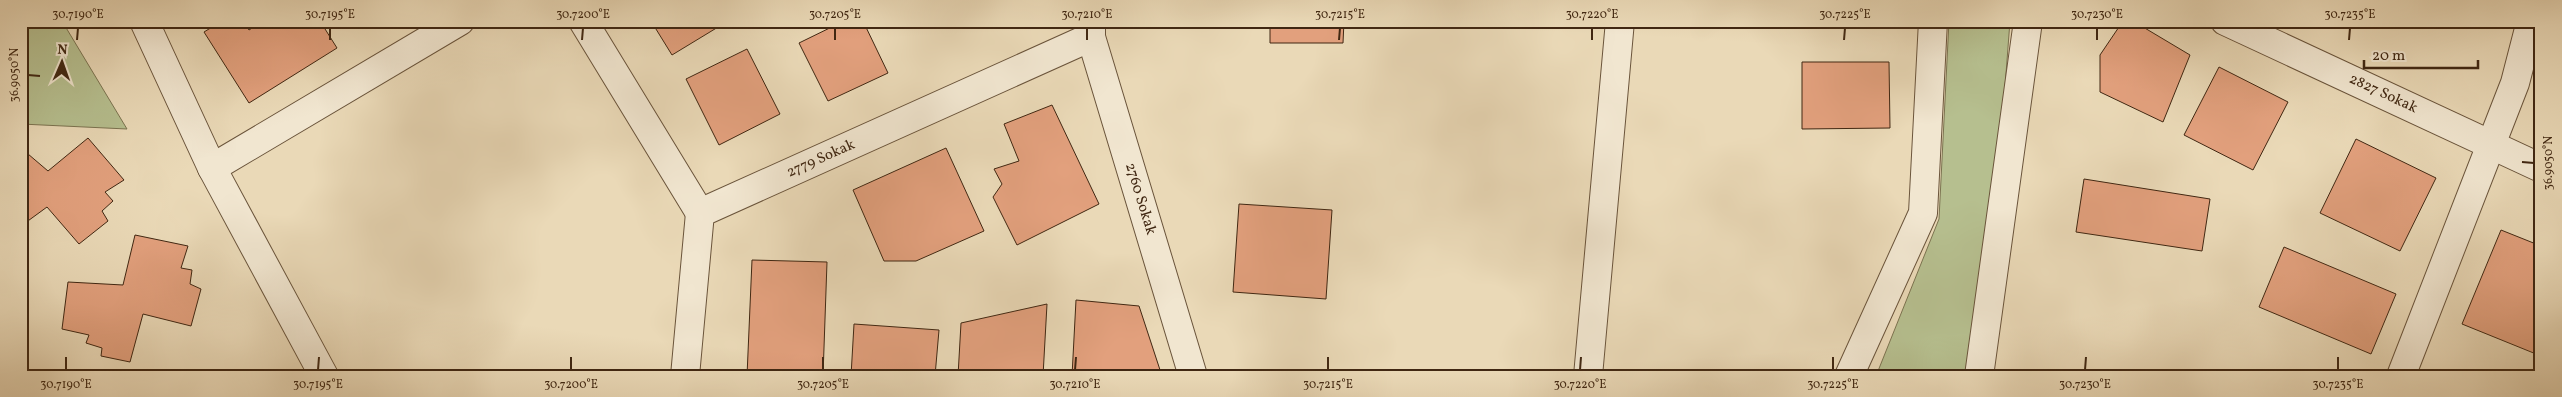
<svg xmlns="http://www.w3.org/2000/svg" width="2562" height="397" font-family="Vollkorn,serif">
  <rect width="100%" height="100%" fill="#ead9b7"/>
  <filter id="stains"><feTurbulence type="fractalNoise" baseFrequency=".004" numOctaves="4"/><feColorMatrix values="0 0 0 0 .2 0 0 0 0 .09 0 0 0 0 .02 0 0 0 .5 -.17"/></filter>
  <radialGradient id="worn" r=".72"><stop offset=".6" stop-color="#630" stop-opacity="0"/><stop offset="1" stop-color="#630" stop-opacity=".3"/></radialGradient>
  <!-- green -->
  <g fill="#b6bf8f" stroke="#7b7350">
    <polygon points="21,21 62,21 127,129 21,124"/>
    <polygon points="1949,21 2010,21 1998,179 1967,376 1876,376 1939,219"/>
  </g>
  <!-- building -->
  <g fill="#e2a07d" stroke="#402712">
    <polygon points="222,21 243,21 249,30 263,21 320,21 337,48 249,103 204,32"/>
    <polygon points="651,21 728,21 672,55"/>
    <polygon points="844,21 863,21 888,73 828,101 799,43"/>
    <polygon points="1270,21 1344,21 1343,43 1270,43"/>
    <polygon points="2123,21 2133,21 2190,55 2163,122 2100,92 2100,55"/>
    <polygon points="747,49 780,114 719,145 686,79"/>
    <polygon points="1802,62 1889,62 1890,128 1802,129"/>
    <polygon points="2219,67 2288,102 2253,170 2184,135"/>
    <polygon points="1052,105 1099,204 1017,245 993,197 1002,184 994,169 1019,161 1004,124"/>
    <polygon points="88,138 124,180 105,192 113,201 102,211 108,221 79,244 47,207 21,226 21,148 48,171"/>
    <polygon points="2356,139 2436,178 2400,251 2320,213"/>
    <polygon points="946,148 984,231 916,261 884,261 853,190"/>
    <polygon points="2084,179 2210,199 2202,251 2076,232"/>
    <polygon points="1239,204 1332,210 1326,299 1233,292"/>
    <polygon points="2501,230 2541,246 2541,356 2462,324"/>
    <polygon points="135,235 188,246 181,268 192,270 190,284 201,289 191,326 143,314 130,362 101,356 102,348 86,343 89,335 62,329 68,282 123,285"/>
    <polygon points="2284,247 2396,294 2371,354 2259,307"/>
    <polygon points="752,260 827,262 823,376 747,376"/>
    <polygon points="1076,300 1139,306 1162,376 1072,376"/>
    <polygon points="1047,304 1043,376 958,376 961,323"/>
    <polygon points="854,324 939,330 935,376 851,376"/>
  </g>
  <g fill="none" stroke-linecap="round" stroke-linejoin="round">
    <!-- minor casing -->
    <g stroke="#6a543b" stroke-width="30">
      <g id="minor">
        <polyline points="144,21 212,168 324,376"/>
        <polyline points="583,21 700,213"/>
        <polyline points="1091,21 1091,37 1193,376"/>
        <polyline points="2225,21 2541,168"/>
        <polyline points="212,168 460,21"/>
        <polyline points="685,376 700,213 1091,37"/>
        <polyline points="1588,376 1620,21"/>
        <polyline points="1849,376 1923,213 1933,21"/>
        <polyline points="1979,376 2028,21"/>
        <polyline points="2401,376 2515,83 2531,21"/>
      </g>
    </g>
    <!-- minor -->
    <use href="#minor" stroke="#f1e6d0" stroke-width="28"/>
  </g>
  <!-- ticks -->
  <path fill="none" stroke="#402712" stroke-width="2" d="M77 40 78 28M330 40V28M582 40 583 28M835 40V28M1087 40V28M1339 40 1340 28M1592 40V28M1844 40 1845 28M2097 40V28M2349 40 2350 28M28 75 40 76M2522 162 2534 163M66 370V357M318 370 319 357M571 370V357M823 370V357M1075 370 1076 357M1328 370V357M1580 370 1581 357M1833 370V357M2085 370 2086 357M2338 370V357"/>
  <g text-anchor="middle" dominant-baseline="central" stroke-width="4" stroke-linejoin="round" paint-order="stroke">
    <!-- street labels -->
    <g font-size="15" fill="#402712" stroke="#f1e6d0">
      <text transform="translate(2383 94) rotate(25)">2827 Sokak</text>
      <text transform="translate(821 159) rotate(-24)">2779 Sokak</text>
      <text transform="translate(1140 199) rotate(73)">2760 Sokak</text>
    </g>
  </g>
  <!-- margin -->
  <rect width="2562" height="397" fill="none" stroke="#ead9b7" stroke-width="55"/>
  <!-- north arrow -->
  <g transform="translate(62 62) rotate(2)" stroke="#f1e6d0" stroke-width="4" paint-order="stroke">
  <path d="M0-4L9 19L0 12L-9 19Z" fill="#402712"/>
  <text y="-8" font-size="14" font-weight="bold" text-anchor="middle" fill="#402712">N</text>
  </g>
  <!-- scale -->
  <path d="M2364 60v8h114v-8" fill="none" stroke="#402712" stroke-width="2.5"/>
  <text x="2372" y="60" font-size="15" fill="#402712" stroke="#f1e6d0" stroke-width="4" paint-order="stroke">20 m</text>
  <rect x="28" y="28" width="2506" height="342" fill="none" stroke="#402712" stroke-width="2"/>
  <g font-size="12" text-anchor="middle" fill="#402712">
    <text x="78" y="18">30.7190°E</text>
    <text x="330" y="18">30.7195°E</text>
    <text x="583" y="18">30.7200°E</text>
    <text x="835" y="18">30.7205°E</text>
    <text x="1087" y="18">30.7210°E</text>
    <text x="1340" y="18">30.7215°E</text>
    <text x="1592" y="18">30.7220°E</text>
    <text x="1845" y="18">30.7225°E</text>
    <text x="2097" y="18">30.7230°E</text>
    <text x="2350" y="18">30.7235°E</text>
    <text transform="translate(14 75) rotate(-90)" y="4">36.9050°N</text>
    <text transform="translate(2548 163) rotate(-90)" y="4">36.9050°N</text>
    <text x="66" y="388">30.7190°E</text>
    <text x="318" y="388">30.7195°E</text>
    <text x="571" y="388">30.7200°E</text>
    <text x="823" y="388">30.7205°E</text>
    <text x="1075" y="388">30.7210°E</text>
    <text x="1328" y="388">30.7215°E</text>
    <text x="1580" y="388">30.7220°E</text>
    <text x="1833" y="388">30.7225°E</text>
    <text x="2085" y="388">30.7230°E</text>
    <text x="2338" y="388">30.7235°E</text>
  </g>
  <rect width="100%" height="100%" filter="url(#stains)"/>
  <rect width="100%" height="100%" fill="url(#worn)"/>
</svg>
